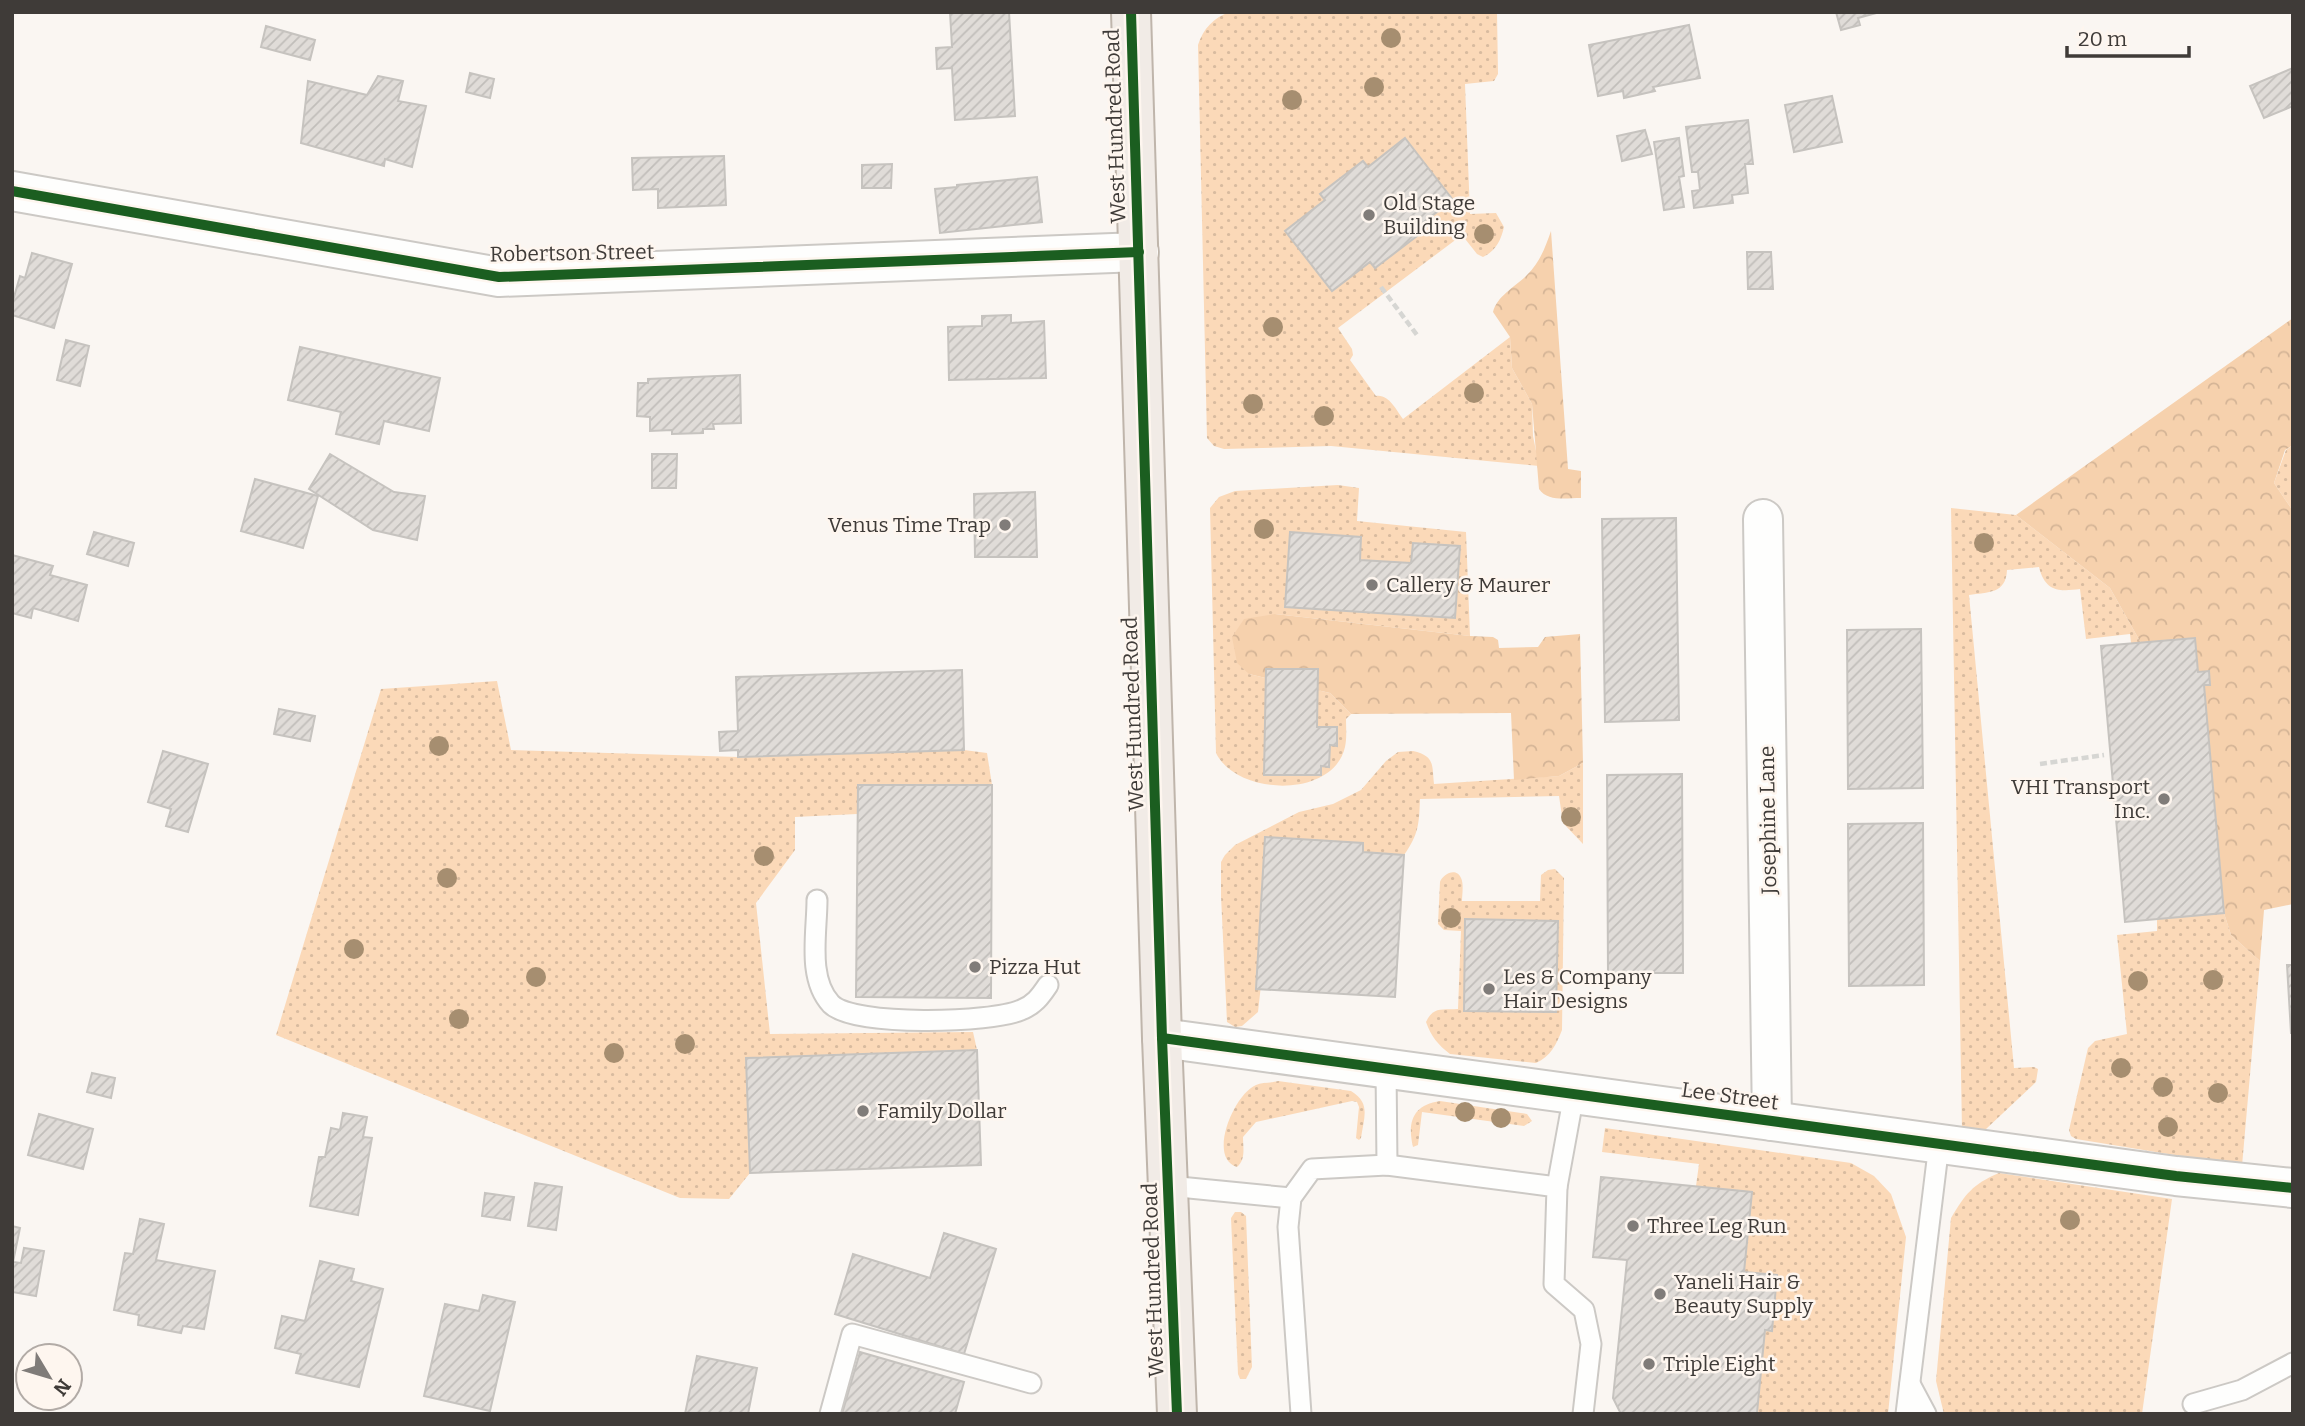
<svg xmlns="http://www.w3.org/2000/svg" width="2305" height="1426" font-family="Bitter,serif">
  <defs>
    <pattern id="grass-dots" width="8" height="8" patternUnits="userSpaceOnUse" patternTransform="scale(1.75)"><rect width="8" height="8" fill="#fbd9b8"/><path d="M2 2h.1M6 6h.1" fill="none" stroke="#d8bb9f" stroke-width="1.8" stroke-linecap="round"/></pattern>
    <pattern id="forest-crowns" width="20" height="18" patternUnits="userSpaceOnUse" patternTransform="scale(1.75)"><rect width="20" height="18" fill="#f6d1ad"/><path d="M2 6a3 3 0 1 1 6 0M12 15a3 3 0 1 1 6 0" fill="none" stroke="#d4b496"/></pattern>
    <pattern id="building-hatch" width="6" height="6" patternUnits="userSpaceOnUse" patternTransform="scale(1.75)"><rect width="6" height="6" fill="#e0dcd8"/><path d="M-1 1l2-2M0 6l6-6M5 7l2-2" fill="none" stroke="#c1beba"/></pattern>
  </defs>
  <rect width="100%" height="100%" fill="#faf6f2"/>
  <!-- grass -->
  <g fill="url(#grass-dots)">
    <path d="M1230 12H1497L1498 74 1494 81 1465 84 1470 214 1496 213 1504 227C1501 240 1496 251 1483 257L1477 254 1462 235 1338 328 1352 349 1353 355 1350 360 1376 396C1389 394 1396 410 1403 419L1510 337 1512 368 1532 404 1533 436 1539 466 1331 446 1224 449 1214 446 1207 438 1198 45C1203 29 1214 17 1230 12Z"/>
    <polygon points="2293,445 2293,511 2274,483 2286,450"/>
    <path d="M1338 485 1359 488 1357 521 1466 532 1470 636 1275 614 1249 674 1330 693 1351 714 1346 719C1346 728 1347 738 1345 747 1333 799 1237 796 1216 753L1210 508 1219 497 1235 491Z"/>
    <path d="M1951 508 2016 515 2110 588 2141 643H2131L2130 634 2086 639 2080 589C2058 592 2045 591 2039 567L2007 570C2006 594 1988 592 1969 595L2014 1068 2034 1067 2038 1069 2036 1082 1986 1129 1979 1133 1962 1131Z"/>
    <polygon points="497,681 511,750 738,757 964,750 987,753 992,785 858,785 857,814 795,817 795,850 756,903 770,1034 973,1032 977,1050 746,1058 750,1173 729,1199 680,1198 276,1035 381,689"/>
    <path d="M1413 751C1435 756 1432 765 1434 784L1559 776 1583 763V844L1563 823 1559 796 1420 799C1419 823 1419 834 1404 855L1261 985 1258 1012 1242 1026 1235 1027 1227 1022 1221 896V862L1225 855 1235 845 1299 812 1333 804 1361 790 1386 761 1398 752Z"/>
    <path d="M1555 869 1564 878 1562 1030C1556 1045 1551 1056 1536 1063L1450 1054C1438 1045 1431 1036 1426 1022 1433 1006 1443 1010 1458 1009L1461 931 1444 930 1438 924 1440 882C1443 874 1456 867 1461 878 1464 884 1462 895 1462 901H1540L1541 875 1548 870Z"/>
    <polygon points="2224,913 2231,935 2260,961 2242,1166 2076,1139 2071,1136 2069,1130 2088,1048 2095,1041 2127,1034 2117,935 2157,931 2157,919"/>
    <path d="M1278 1081 1351 1091C1371 1103 1364 1117 1361 1138L1359 1140 1356 1138 1359 1107 1357 1102 1352 1101 1256 1122 1243 1137C1243 1147 1246 1160 1237 1167 1207 1158 1234 1094 1256 1085 1262 1082 1272 1083 1278 1081Z"/>
    <path d="M1440 1101 1527 1114 1532 1121 1524 1126 1422 1112 1418 1145 1413 1147C1407 1122 1413 1105 1440 1101Z"/>
    <polygon points="1605,1128 1851,1163 1874,1176 1891,1194 1906,1237 1888,1414 1736,1414 1717,1297 1751,1192 1696,1186 1699,1164 1602,1152"/>
    <path d="M1999 1173 2172 1199 2142 1414H1944L1936 1381 1951 1218C1965 1194 1973 1184 1999 1173Z"/>
    <polygon points="1235,1212 1241,1212 1246,1216 1252,1367 1246,1379 1240,1379 1238,1374 1231,1218"/>
  </g>
  <!-- forest -->
  <g fill="url(#forest-crowns)">
    <path d="M1551 231 1568 469 1581 471V498C1566 498 1548 502 1539 489L1532 404 1512 368 1510 337 1493 312C1497 296 1515 287 1527 275 1540 262 1545 248 1551 231Z"/>
    <polygon points="2293,318 2293,445 2285,450 2274,483 2293,511 2293,904 2264,910 2260,961 2231,935 2224,913 2187,678 2141,643 2110,588 2016,515"/>
    <polygon points="1275,614 1470,636 1493,637 1498,640 1499,648 1538,647 1545,637 1580,634 1583,763 1559,776 1514,780 1511,713 1351,714 1330,693 1249,674 1237,663 1232,637 1244,619"/>
  </g>
  <!-- building -->
  <g fill="url(#building-hatch)" stroke="#c6c3bf" stroke-width="2">
    <polygon points="950,12 1009,12 1015,116 955,120 952,68 937,69 936,48 952,47"/>
    <polygon points="1836,12 1880,12 1858,18 1860,25 1841,30"/>
    <polygon points="1689,25 1700,78 1653,87 1655,91 1624,98 1623,91 1598,96 1589,45"/>
    <polygon points="266,26 315,40 310,60 261,47"/>
    <polygon points="2293,68 2293,106 2264,118 2250,86"/>
    <polygon points="470,73 494,79 490,98 466,92"/>
    <polygon points="378,76 403,81 398,101 426,106 412,167 385,159 384,166 301,143 308,81 367,95"/>
    <polygon points="1832,96 1842,142 1794,152 1785,105"/>
    <polygon points="1748,120 1753,164 1745,164 1748,193 1732,195 1733,203 1694,208 1692,191 1700,190 1698,172 1692,172 1686,127"/>
    <polygon points="1645,130 1652,154 1622,161 1617,136"/>
    <polygon points="1405,138 1453,200 1413,230 1417,236 1375,268 1370,262 1332,291 1285,231 1325,200 1320,194 1363,161 1368,167"/>
    <polygon points="1679,138 1684,176 1679,177 1684,207 1664,210 1654,142"/>
    <polygon points="724,156 726,205 658,208 658,189 633,190 632,158"/>
    <polygon points="892,164 891,188 862,188 862,165"/>
    <polygon points="1037,177 1042,222 940,233 935,189 957,187 957,185"/>
    <polygon points="1747,252 1771,252 1773,289 1748,289"/>
    <polygon points="32,253 72,264 54,328 12,315 12,304 20,276 25,278"/>
    <polygon points="1011,315 1011,323 1044,321 1046,378 949,380 948,327 982,326 982,316"/>
    <polygon points="66,340 89,346 80,386 57,380"/>
    <polygon points="300,347 440,378 429,431 384,421 379,444 336,434 341,412 288,400"/>
    <polygon points="740,375 741,423 713,424 714,429 703,429 703,433 672,434 672,430 650,431 650,417 637,416 638,383 648,383 648,379"/>
    <polygon points="330,454 394,492 425,496 417,540 373,530 309,489"/>
    <polygon points="652,454 677,454 676,488 652,488"/>
    <polygon points="255,479 318,496 303,548 241,531"/>
    <polygon points="1035,492 1037,557 975,557 974,494"/>
    <polygon points="1676,518 1679,720 1605,722 1602,519"/>
    <polygon points="94,532 134,543 128,566 87,554"/>
    <polygon points="1290,532 1361,537 1360,560 1411,563 1413,543 1460,546 1455,618 1285,607"/>
    <polygon points="12,555 53,566 50,575 87,585 78,621 33,608 31,618 12,613"/>
    <polygon points="1921,629 1923,788 1848,789 1847,630"/>
    <polygon points="2195,638 2198,672 2209,671 2210,685 2204,685 2224,913 2125,922 2101,646"/>
    <polygon points="1266,669 1318,669 1317,727 1337,727 1337,746 1330,745 1329,767 1321,766 1321,775 1264,775"/>
    <polygon points="962,670 964,750 738,757 738,750 720,751 719,732 738,731 736,677"/>
    <polygon points="279,709 315,716 310,741 274,734"/>
    <polygon points="163,751 208,764 188,832 166,826 171,809 148,802"/>
    <polygon points="1682,774 1683,973 1608,973 1607,775"/>
    <polygon points="858,785 992,785 991,998 856,997"/>
    <polygon points="1923,823 1924,985 1849,986 1848,824"/>
    <polygon points="1265,837 1363,843 1363,852 1404,855 1395,997 1256,989"/>
    <polygon points="1465,919 1558,921 1556,1012 1464,1011"/>
    <polygon points="2287,965 2293,965 2293,1033 2291,1033"/>
    <polygon points="977,1050 981,1165 750,1173 746,1058"/>
    <polygon points="92,1073 115,1078 111,1098 87,1092"/>
    <polygon points="343,1113 367,1117 363,1137 372,1138 358,1215 310,1206 319,1157 325,1157 331,1128 340,1130"/>
    <polygon points="39,1114 93,1129 83,1169 28,1155"/>
    <polygon points="1601,1177 1752,1192 1744,1272 1777,1275 1772,1331 1765,1330 1757,1413 1768,1414 1621,1414 1613,1398 1627,1260 1593,1257"/>
    <polygon points="535,1183 562,1187 556,1230 528,1226"/>
    <polygon points="485,1193 514,1197 510,1220 482,1216"/>
    <polygon points="140,1219 164,1224 156,1260 215,1271 204,1329 183,1326 181,1333 138,1325 139,1315 114,1310 125,1253 133,1254"/>
    <polygon points="12,1226 20,1228 13,1262 21,1263 24,1248 44,1251 36,1296 12,1292"/>
    <polygon points="944,1233 996,1249 964,1354 835,1314 853,1254 930,1278"/>
    <polygon points="320,1261 354,1269 351,1281 383,1289 359,1387 296,1373 301,1354 275,1348 282,1316 305,1321"/>
    <polygon points="483,1295 515,1302 490,1411 424,1396 445,1304 479,1311"/>
    <polygon points="860,1352 964,1382 955,1414 842,1414"/>
    <polygon points="697,1356 757,1368 748,1414 685,1414"/>
  </g>
  <g fill="none" stroke-linecap="round" stroke-linejoin="round">
    <!-- lane casing -->
    <g stroke="#ccc9c5" stroke-width="23">
      <g id="lane">
        <path d="M817 900C817 933 807 978 831 1004 854 1027 992 1023 1021 1010 1034 1005 1040 997 1048 985"/>
        <polyline points="1386,1068 1387,1165"/>
        <polyline points="1169,1186 1291,1198"/>
        <polyline points="1557,1187 1574,1094"/>
        <polyline points="1910,1384 1926,1414"/>
        <polyline points="2193,1404 2242,1390 2293,1363"/>
        <polyline points="830,1414 852,1334 1031,1383"/>
        <polyline points="1301,1414 1288,1227 1291,1198 1312,1169 1387,1165 1557,1187 1554,1284 1584,1310 1591,1344 1583,1414"/>
        <polyline points="1906,1414 1939,1144"/>
      </g>
    </g>
    <!-- street casing -->
    <g stroke="#ccc9c5" stroke-width="42">
      <g id="street">
        <polyline points="12,191 499,277 1139,252"/>
        <polyline points="1763,519 1772,1121"/>
        <polyline points="1162,1038 2176,1176 2293,1188"/>
      </g>
    </g>
    <!-- primary casing -->
    <g stroke="#bfb5ab" stroke-width="42">
      <polyline id="primary" points="1131,12 1162,1038 1177,1414"/>
    </g>
    <!-- path -->
    <g stroke="#d6d6d3" stroke-width="4.5" stroke-dasharray="7 3.5" stroke-linecap="butt">
      <polyline points="1381,287 1417,335"/>
      <polyline points="2040,764 2104,755"/>
    </g>
    <!-- lane -->
    <use href="#lane" stroke="#fefefd" stroke-width="19"/>
    <!-- street -->
    <use href="#street" stroke="#fefefd" stroke-width="38"/>
    <!-- primary -->
    <use href="#primary" stroke="#f1ebe6" stroke-width="38"/>
    <!-- cycleway casing -->
    <g stroke="#fef6ef" stroke-width="15">
      <g id="cycleway">
        <polyline points="1131,12 1162,1038 1177,1414"/>
        <polyline points="12,191 499,277 1139,252"/>
        <polyline points="1162,1038 2176,1176 2293,1188"/>
      </g>
    </g>
    <!-- cycleway -->
    <use href="#cycleway" stroke="#1b5e20" stroke-width="10"/>
  </g>
  <!-- trees -->
  <g fill="#a68e70">
    <circle cx="1391" cy="38" r="10"/>
    <circle cx="1374" cy="87" r="10"/>
    <circle cx="1292" cy="100" r="10"/>
    <circle cx="1484" cy="234" r="10"/>
    <circle cx="1273" cy="327" r="10"/>
    <circle cx="1474" cy="393" r="10"/>
    <circle cx="1253" cy="404" r="10"/>
    <circle cx="1324" cy="416" r="10"/>
    <circle cx="1264" cy="529" r="10"/>
    <circle cx="1984" cy="543" r="10"/>
    <circle cx="439" cy="746" r="10"/>
    <circle cx="1571" cy="817" r="10"/>
    <circle cx="764" cy="856" r="10"/>
    <circle cx="447" cy="878" r="10"/>
    <circle cx="1451" cy="918" r="10"/>
    <circle cx="354" cy="949" r="10"/>
    <circle cx="536" cy="977" r="10"/>
    <circle cx="2213" cy="980" r="10"/>
    <circle cx="2138" cy="981" r="10"/>
    <circle cx="459" cy="1019" r="10"/>
    <circle cx="685" cy="1044" r="10"/>
    <circle cx="614" cy="1053" r="10"/>
    <circle cx="2121" cy="1068" r="10"/>
    <circle cx="2163" cy="1087" r="10"/>
    <circle cx="2218" cy="1093" r="10"/>
    <circle cx="1465" cy="1112" r="10"/>
    <circle cx="1501" cy="1118" r="10"/>
    <circle cx="2168" cy="1127" r="10"/>
    <circle cx="2070" cy="1220" r="10"/>
  </g>
  <!-- markers -->
  <g fill="#807c79" stroke="#fef6ef" stroke-width="2.5">
    <circle cx="1369" cy="215" r="7"/>
    <circle cx="1005" cy="525" r="7"/>
    <circle cx="1372" cy="585" r="7"/>
    <circle cx="2164" cy="799" r="7"/>
    <circle cx="975" cy="967" r="7"/>
    <circle cx="1489" cy="989" r="7"/>
    <circle cx="863" cy="1111" r="7"/>
    <circle cx="1633" cy="1226" r="7"/>
    <circle cx="1660" cy="1294" r="7"/>
    <circle cx="1649" cy="1364" r="7"/>
  </g>
  <g text-anchor="middle" dominant-baseline="central" stroke-width="5" stroke-linejoin="round" paint-order="stroke">
    <!-- street labels -->
    <g font-size="21" fill="#3f3b38" stroke="#fef6ef">
      <text transform="translate(1115 126) rotate(-92)">West Hundred Road</text>
      <text transform="translate(572 253) rotate(-1)">Robertson Street</text>
      <text transform="translate(1133 714) rotate(-92)">West Hundred Road</text>
      <text transform="translate(1768 820) rotate(-91)">Josephine Lane</text>
      <text transform="translate(1730 1096) rotate(8)">Lee Street</text>
      <text transform="translate(1153 1280) rotate(-92)">West Hundred Road</text>
    </g>
    <!-- poi labels -->
    <g font-size="21" fill="#3f3b38" stroke="#fef6ef" text-anchor="start">
      <text x="1383" y="203">Old Stage<tspan x="1383" dy="24">Building</tspan></text>
      <text x="991" y="525" text-anchor="end">Venus Time Trap</text>
      <text x="1386" y="585">Callery &amp; Maurer</text>
      <text x="2150" y="787" text-anchor="end">VHI Transport<tspan x="2150" dy="24">Inc.</tspan></text>
      <text x="989" y="967">Pizza Hut</text>
      <text x="1503" y="977">Les &amp; Company<tspan x="1503" dy="24">Hair Designs</tspan></text>
      <text x="877" y="1111">Family Dollar</text>
      <text x="1647" y="1226">Three Leg Run</text>
      <text x="1674" y="1282">Yaneli Hair &amp;<tspan x="1674" dy="24">Beauty Supply</tspan></text>
      <text x="1663" y="1364">Triple Eight</text>
    </g>
  </g>
  <!-- border -->
  <rect width="2305" height="1426" fill="none" stroke="#3f3b38" stroke-width="28"/>
  <!-- north arrow -->
  <g transform="translate(49 1377) rotate(128)"><circle r="33" fill="#fef6ef" stroke="#b2aba6" stroke-width="2"/>
  <path d="M0-5L12 26L0 18L-12 26Z" fill="#807c79"/>
  <text y="-10" font-size="19" font-weight="bold" text-anchor="middle" fill="#3f3b38">N</text>
  </g>
  <!-- scale -->
  <path d="M2067 46v10h122v-10" fill="none" stroke="#3f3b38" stroke-width="3.5"/>
  <text x="2078" y="46" font-size="21" fill="#3f3b38" stroke="#fef6ef" stroke-width="5" paint-order="stroke">20 m</text>
</svg>
